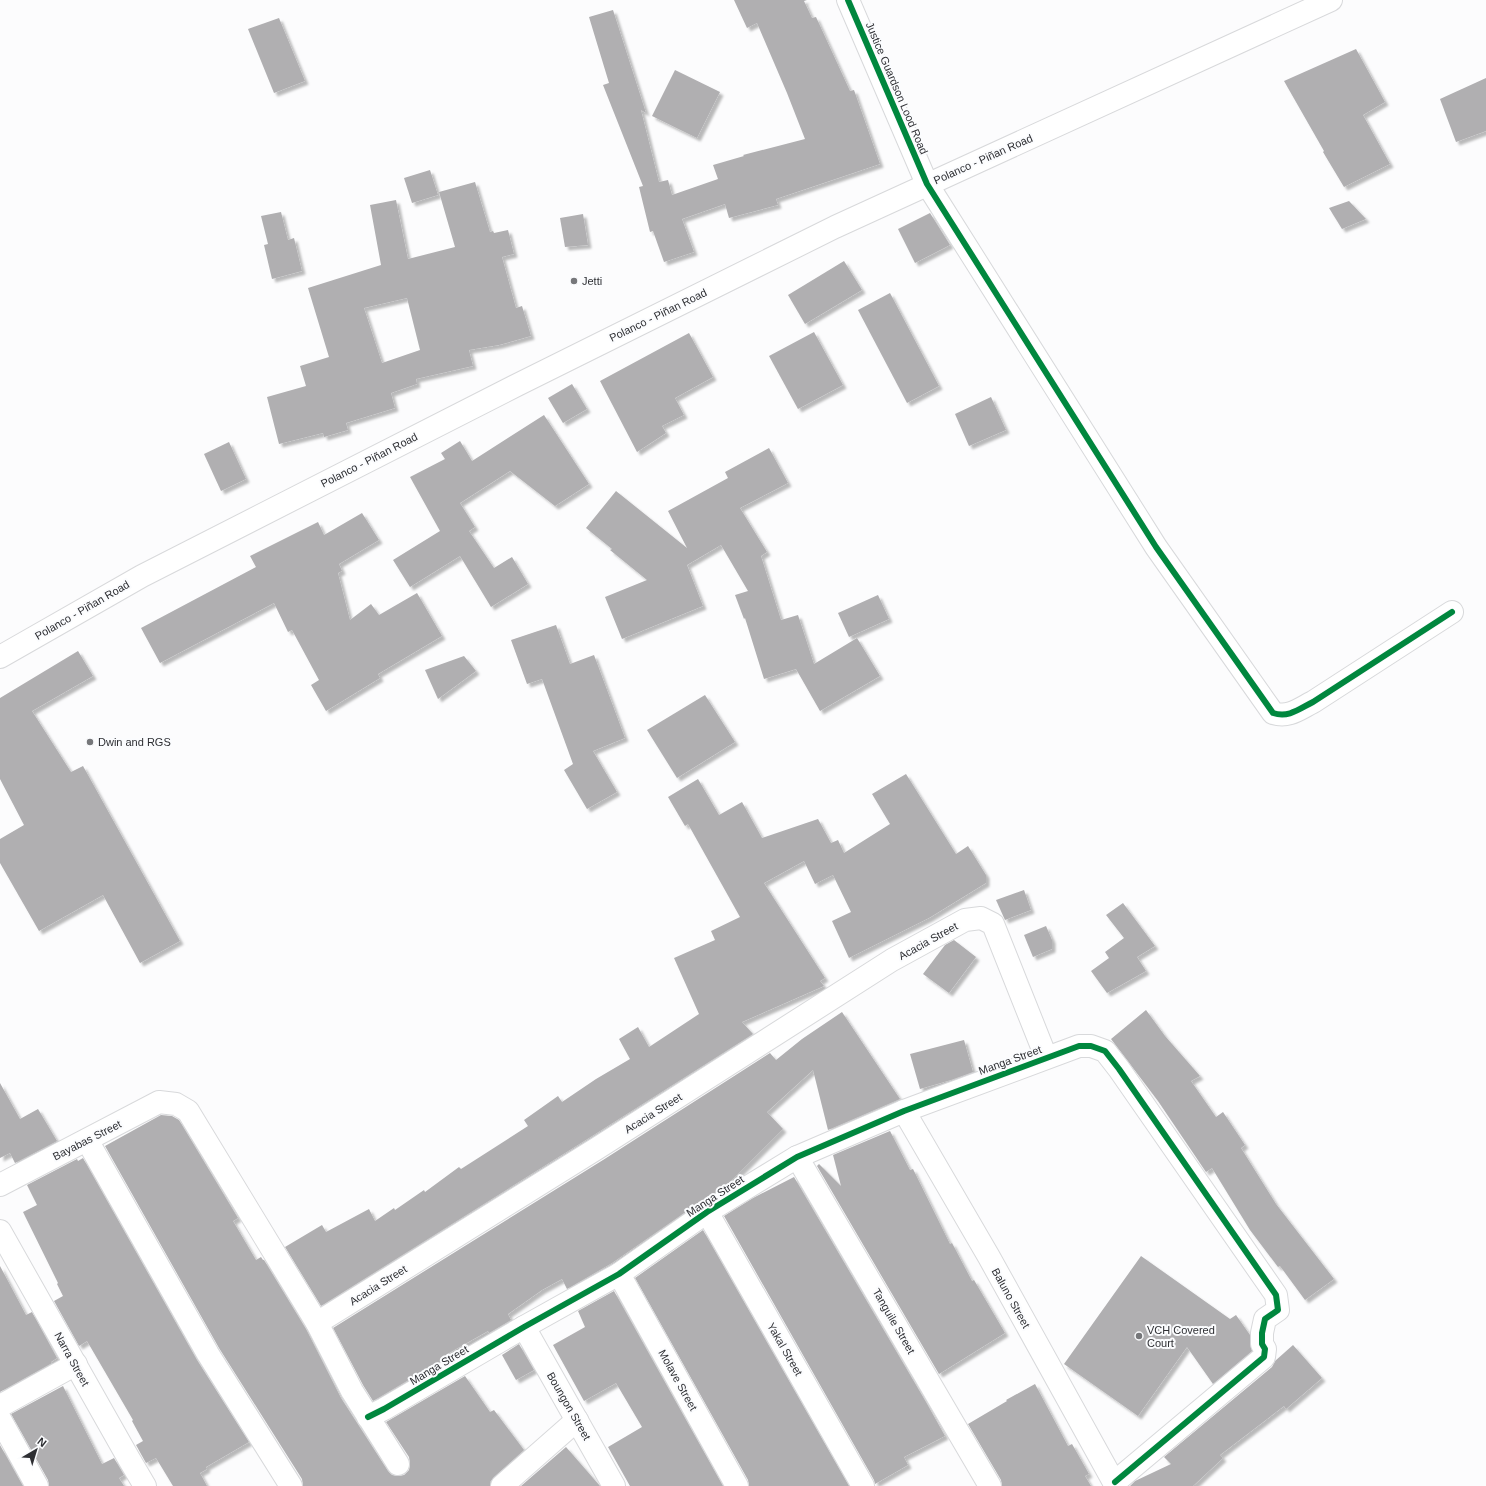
<svg xmlns="http://www.w3.org/2000/svg" width="1486" height="1486" font-family="Helvetica,sans-serif">
  <defs>
    <filter id="shadow"><feDropShadow dx="3.5" dy="3.5" stdDeviation="1" flood-color="#0004"/></filter>
  </defs>
  <rect width="100%" height="100%" fill="#fcfcfd"/>
  <!-- building -->
  <g fill="#b0afb1" fill-rule="evenodd" filter="url(#shadow)">
    <polygon points="734,0 807,0 804,1 812,18 816,17 850,91 854,90 880,164 776,199 778,205 729,218 725,204 682,219 694,252 664,262 653,231 650,232 639,187 643,186 603,85 609,83 589,17 613,10 646,113 641,110 659,182 668,180 672,195 718,179 713,165 744,156 743,155 805,139 787,93 757,23 747,28"/>
    <polygon points="279,18 305,81 274,93 248,29"/>
    <polygon points="1356,49 1385,102 1363,115 1390,164 1344,187 1323,152 1324,151 1284,81"/>
    <polygon points="675,70 720,92 697,138 652,116"/>
    <polygon points="1486,78 1486,131 1456,142 1440,99"/>
    <polygon points="430,170 438,195 412,203 404,178"/>
    <path d="M475 182 490 232 493 231 494 233 508 230 514 254 502 257 516 308 522 306 531 336 499 345 469 350 473 366 416 379 417 384 391 393 395 408 346 423 348 430 324 437 323 433 279 444 267 397 306 386 300 366 329 357 308 288 381 265 370 205 396 200 408 259 455 247 439 192ZM407 298 420 350 382 363 364 308Z"/>
    <polygon points="1349,201 1366,219 1342,229 1329,208"/>
    <polygon points="281,212 288,240 294,238 302,271 272,279 264,245 268,244 261,216"/>
    <polygon points="930,213 950,245 915,263 898,229"/>
    <polygon points="583,214 588,245 565,247 560,218"/>
    <polygon points="844,261 862,290 805,324 788,295"/>
    <polygon points="890,293 939,386 907,403 858,310"/>
    <polygon points="814,332 843,385 798,409 769,356"/>
    <polygon points="689,333 713,377 675,398 684,415 662,426 666,433 637,452 600,381"/>
    <polygon points="572,384 587,409 563,423 548,398"/>
    <polygon points="991,397 1006,430 969,446 955,414"/>
    <polygon points="544,415 589,484 555,506 510,471 460,503 475,527 469,531 494,568 512,557 528,584 491,607 460,556 410,587 393,560 440,531 410,477 445,459 441,453 460,441 472,461"/>
    <polygon points="229,442 246,479 221,491 204,454"/>
    <polygon points="769,448 788,483 740,508 767,552 761,556 781,620 798,615 814,664 857,638 880,676 820,711 796,669 764,679 745,618 744,619 735,595 748,591 721,545 687,565 703,606 622,639 605,597 647,580 610,550 612,549 586,528 616,491 687,548 668,511 728,478 725,472"/>
    <polygon points="362,513 379,540 339,564 342,571 338,573 350,620 371,604 379,615 417,593 442,636 378,674 380,678 326,711 311,685 319,680 292,630 288,632 274,603 160,663 141,628 256,567 250,556 318,522 324,535"/>
    <polygon points="878,595 889,619 849,637 838,613"/>
    <polygon points="556,625 570,664 594,655 625,738 593,751 617,792 587,809 564,770 573,764 542,679 527,684 511,640"/>
    <polygon points="78,651 93,676 32,711 71,772 83,766 180,941 140,963 103,895 39,931 0,863 0,839 24,825 0,779 0,698"/>
    <polygon points="464,656 476,671 438,699 425,670"/>
    <polygon points="705,695 735,742 677,778 647,730"/>
    <polygon points="906,774 956,854 968,846 986,875 986,883 929,918 849,958 832,921 851,912 833,875 815,884 804,861 764,883 825,978 820,981 824,986 742,1022 753,1034 589,1138 321,1306 285,1247 322,1225 326,1232 369,1209 375,1221 394,1208 395,1210 424,1190 425,1192 459,1167 461,1169 528,1126 524,1120 558,1096 562,1102 596,1079 630,1059 619,1039 638,1027 649,1047 699,1014 674,958 715,940 711,931 740,917 688,824 685,826 668,797 698,779 719,815 742,802 762,838 818,819 831,843 838,840 844,853 890,824 872,794"/>
    <polygon points="1024,890 1031,910 1005,920 996,900"/>
    <polygon points="1123,903 1155,946 1137,957 1146,971 1107,993 1091,971 1109,958 1105,952 1124,938 1106,915"/>
    <polygon points="1046,926 1052,940 1052,949 1033,957 1024,935"/>
    <polygon points="954,940 976,957 949,993 923,974 945,945"/>
    <polygon points="1146,1010 1165,1036 1200,1076 1191,1081 1216,1117 1223,1112 1245,1145 1241,1148 1276,1204 1334,1279 1305,1300 1280,1266 1278,1267 1250,1230 1212,1168 1206,1172 1158,1101 1111,1039"/>
    <polygon points="842,1012 900,1099 828,1130 813,1070 767,1112 783,1129 726,1186 700,1202 612,1263 567,1289 562,1279 542,1290 508,1314 511,1320 489,1333 488,1331 449,1353 451,1355 373,1401 363,1385 333,1328 603,1160 770,1053 776,1060 802,1039"/>
    <polygon points="964,1040 973,1072 951,1080 920,1089 910,1054"/>
    <polygon points="0,1083 20,1119 38,1109 57,1141 15,1163 10,1153 0,1158"/>
    <polygon points="161,1115 172,1116 179,1120 238,1218 233,1221 256,1260 261,1257 263,1260 264,1260 306,1329 341,1398 388,1471 392,1475 398,1476 404,1475 409,1470 410,1464 409,1457 386,1422 465,1376 490,1412 494,1410 524,1450 494,1477 490,1482 490,1486 303,1486 302,1479 219,1348 105,1146"/>
    <polygon points="890,1131 910,1170 913,1169 950,1244 952,1243 972,1281 974,1280 1005,1333 939,1374 817,1166 819,1164 841,1186 833,1155"/>
    <polygon points="83,1158 197,1360 249,1442 206,1467 207,1469 200,1473 207,1486 173,1486 156,1458 146,1463 136,1445 143,1441 132,1421 133,1420 87,1341 79,1346 54,1301 63,1296 57,1284 58,1283 23,1212 37,1205 27,1185 77,1159 78,1161"/>
    <polygon points="794,1177 926,1402 945,1436 904,1457 908,1465 875,1484 874,1480 724,1216 753,1198"/>
    <polygon points="703,1230 849,1486 749,1486 748,1480 635,1278"/>
    <polygon points="1141,1256 1230,1319 1236,1315 1250,1335 1250,1344 1252,1351 1213,1384 1187,1347 1138,1416 1064,1364"/>
    <polygon points="0,1266 26,1315 32,1312 57,1358 51,1362 52,1363 0,1392"/>
    <polygon points="614,1291 723,1486 630,1486 608,1447 642,1427 616,1383 584,1401 553,1345 585,1327 578,1311"/>
    <polygon points="519,1344 534,1370 516,1380 502,1355"/>
    <polygon points="1293,1345 1322,1378 1286,1409 1284,1406 1220,1455 1223,1458 1193,1486 1130,1486 1135,1481 1171,1464 1164,1457 1272,1367 1275,1361"/>
    <polygon points="1035,1384 1068,1446 1072,1444 1089,1474 1085,1476 1091,1486 1002,1486 1001,1480 968,1424 1007,1401 1006,1400"/>
    <polygon points="63,1386 102,1464 114,1458 124,1475 119,1478 124,1486 49,1486 48,1480 11,1414"/>
    <polygon points="0,1445 23,1486 0,1486"/>
    <polygon points="566,1447 600,1486 521,1486"/>
  </g>
  <g fill="none" stroke-linecap="round" stroke-linejoin="round">
    <!-- street casing -->
    <g stroke="#d8d9db" stroke-width="24">
      <g id="street">
        <path d="M927 184 1156 547 1273 713C1289 718 1299 709 1313 702L1452 612"/>
        <polyline points="904,1111 989,1257 1116,1486"/>
        <polyline points="87,1140 208,1354 291,1486"/>
        <polyline points="797,1157 990,1486"/>
        <polyline points="0,1185 159,1102 176,1104 188,1111 317,1323 352,1391 398,1464"/>
        <polyline points="707,1212 863,1486"/>
        <polyline points="0,1231 129,1459 145,1486"/>
        <polyline points="619,1274 737,1486"/>
        <polyline points="317,1323 596,1149 892,960 965,920 981,918 993,924 1046,1057"/>
        <polyline points="524,1327 614,1486"/>
        <polyline points="0,1406 76,1364"/>
        <polyline points="368,1417 384,1409 524,1327 619,1274 707,1212 797,1157 904,1111 1079,1046 1091,1046 1105,1051 1119,1069 1276,1295 1278,1310 1265,1319 1262,1333 1262,1344 1265,1349 1264,1357 1115,1482"/>
        <polyline points="0,1419 37,1486"/>
        <polyline points="502,1486 577,1420"/>
      </g>
    </g>
    <!-- secondary casing -->
    <g stroke="#d8d9db" stroke-width="24">
      <g id="secondary">
        <polyline points="848,0 927,184"/>
        <polyline points="0,657 142,576 517,385 835,227 1331,0"/>
      </g>
    </g>
    <!-- street -->
    <use href="#street" stroke="#fff" stroke-width="22"/>
    <!-- secondary -->
    <use href="#secondary" stroke="#fff" stroke-width="22"/>
    <!-- cycleway casing -->
    <g stroke="#fbfcfe" stroke-width="8">
      <g id="cycleway">
        <path d="M848 0 927 184 1156 547 1273 713C1289 718 1299 709 1313 702L1452 612"/>
        <polyline points="368,1417 384,1409 524,1327 619,1274 707,1212 797,1157 904,1111 1079,1046 1091,1046 1105,1051 1119,1069 1276,1295 1278,1310 1265,1319 1262,1333 1262,1344 1265,1349 1264,1357 1115,1482"/>
      </g>
    </g>
    <!-- cycleway -->
    <use href="#cycleway" stroke="#00873e" stroke-width="6"/>
  </g>
  <!-- markers -->
  <g fill="#76777a" stroke="#fbfcfe" stroke-width="1.5">
    <circle cx="574" cy="281" r="4"/>
    <circle cx="90" cy="742" r="4"/>
    <circle cx="1139" cy="1336" r="4"/>
  </g>
  <g text-anchor="middle" dominant-baseline="central" stroke-width="4" stroke-linejoin="round" paint-order="stroke">
    <!-- street labels -->
    <g font-size="11" fill="#2e2f33" stroke="#fbfcfe">
      <text transform="translate(897 88) rotate(67)">Justice Guardson Lood Road</text>
      <text transform="translate(983 159) rotate(-24)">Polanco - Piñan Road</text>
      <text transform="translate(658 315) rotate(-26)">Polanco - Piñan Road</text>
      <text transform="translate(369 460) rotate(-27)">Polanco - Piñan Road</text>
      <text transform="translate(82 610) rotate(-30)">Polanco - Piñan Road</text>
      <text transform="translate(928 941) rotate(-29)">Acacia Street</text>
      <text transform="translate(1010 1060) rotate(-20)">Manga Street</text>
      <text transform="translate(653 1113) rotate(-32)">Acacia Street</text>
      <text transform="translate(87 1140) rotate(-27)">Bayabas Street</text>
      <text transform="translate(715 1196) rotate(-33)">Manga Street</text>
      <text transform="translate(378 1285) rotate(-32)">Acacia Street</text>
      <text transform="translate(1011 1298) rotate(61)">Baluno Street</text>
      <text transform="translate(894 1321) rotate(60)">Tanguile Street</text>
      <text transform="translate(785 1349) rotate(60)">Yakal Street</text>
      <text transform="translate(72 1359) rotate(61)">Narra Street</text>
      <text transform="translate(439 1365) rotate(-31)">Manga Street</text>
      <text transform="translate(678 1380) rotate(61)">Molave Street</text>
      <text transform="translate(569 1406) rotate(60)">Boungon Street</text>
    </g>
    <!-- poi labels -->
    <g font-size="11" fill="#2e2f33" stroke="#fbfcfe" text-anchor="start">
      <text x="582" y="281">Jetti</text>
      <text x="98" y="742">Dwin and RGS</text>
      <text x="1147" y="1330">VCH Covered<tspan x="1147" dy="13">Court</tspan></text>
    </g>
  </g>
  <!-- north arrow -->
  <g transform="translate(36 1450) rotate(38)" stroke="#fbfcfe" stroke-width="3" paint-order="stroke">
  <path d="M0-3L7 15L0 10L-7 15Z" fill="#2e2f33"/>
  <text y="-6" font-size="11" font-weight="bold" text-anchor="middle" fill="#2e2f33">N</text>
  </g>
</svg>
